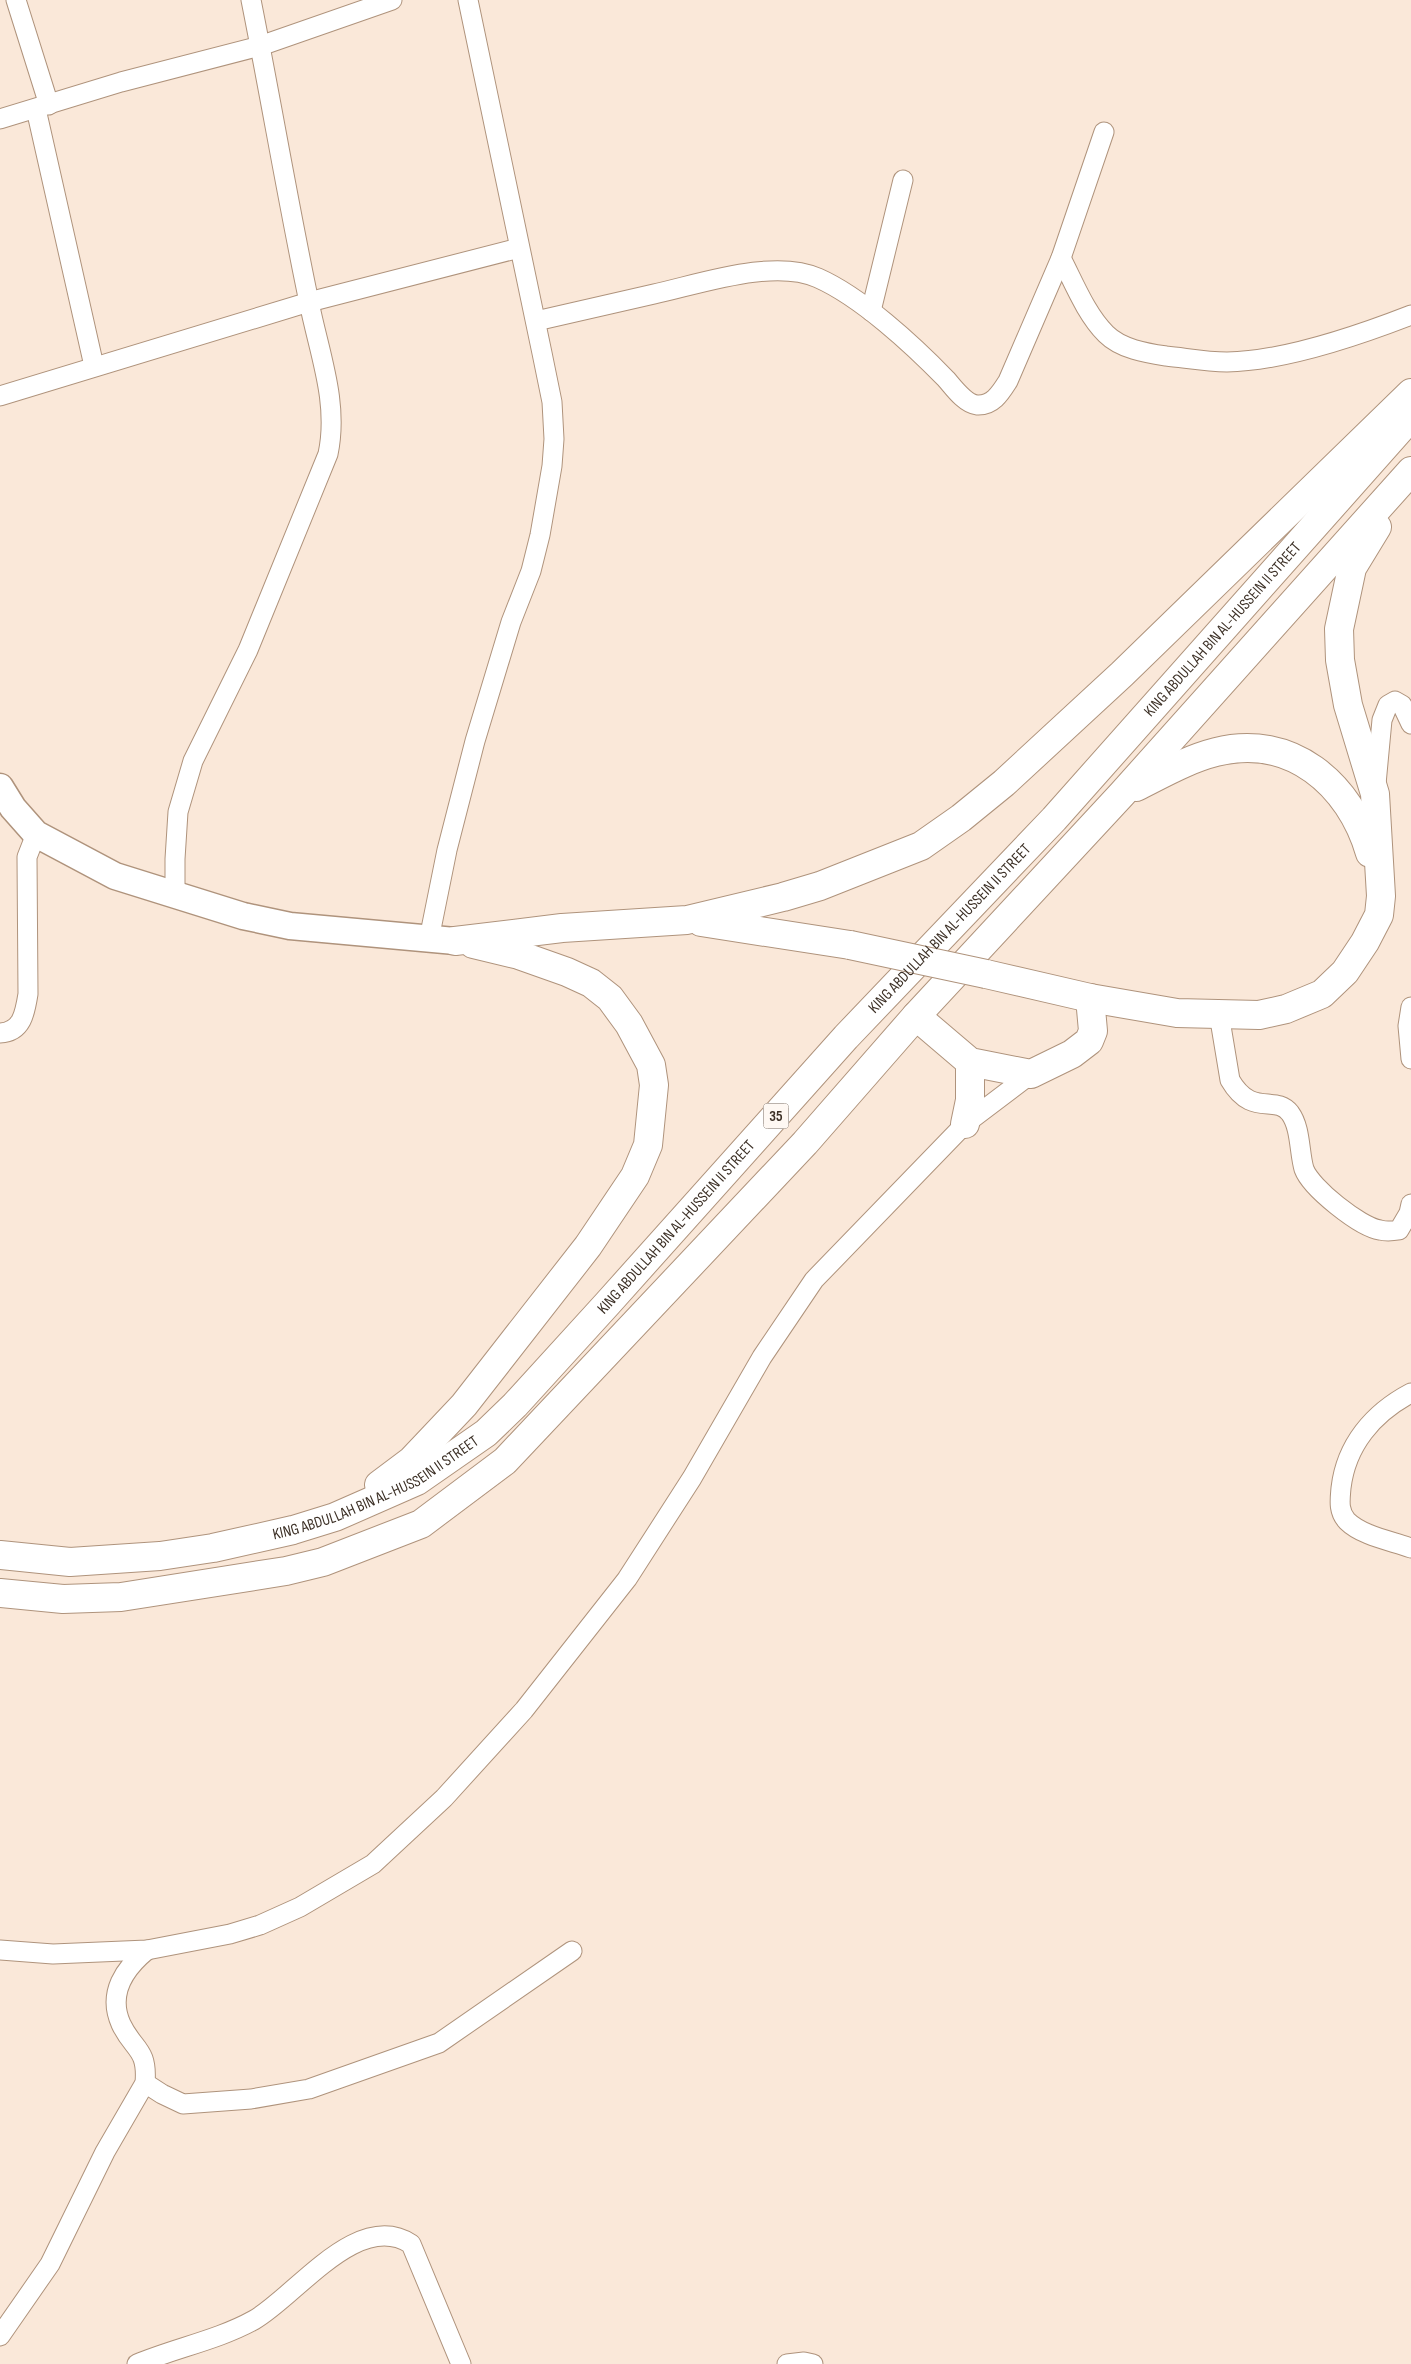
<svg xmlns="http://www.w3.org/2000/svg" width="1411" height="2364" font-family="'Sofia Sans Condensed',sans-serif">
  <rect width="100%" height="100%" fill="#fae8d9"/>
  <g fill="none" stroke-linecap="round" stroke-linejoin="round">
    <!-- street casing -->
    <g stroke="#af937c" stroke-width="21">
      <g id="street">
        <polyline points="16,0 49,105"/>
        <polyline points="36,109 94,366"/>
        <polyline points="0,119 121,82 260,46 392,0"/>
        <path d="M1061 258C1074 283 1086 314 1106 334 1121 349 1146 353 1166 356 1186 358 1206 362 1227 362 1285 361 1357 336 1411 315"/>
        <polyline points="871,311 903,180"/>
        <path d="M536 321C575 312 615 303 654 294 700 284 774 258 818 278 861 297 913 345 946 379 953 387 965 404 977 405 993 406 1001 392 1008 381L1061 258 1104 132"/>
        <polyline points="0,396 309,302 519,248"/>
        <polyline points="1376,784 1382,720 1388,705 1395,701 1402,705 1411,724"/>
        <path d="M175 895V859L178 812 193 761 248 650 328 454C339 402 319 353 309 302 288 202 271 100 251 0"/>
        <polyline points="429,939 447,850 475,741 511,622 531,571 540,535 552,466 554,439 552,402 542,353 468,0"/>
        <polyline points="1411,1007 1408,1026 1411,1059"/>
        <path d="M1219 1014 1230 1080C1252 1118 1275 1094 1290 1113 1301 1128 1299 1152 1304 1169 1311 1188 1360 1227 1380 1230 1387 1232 1393 1231 1399 1230L1409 1213 1411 1204"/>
        <path d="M0 1033C22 1032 25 1013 28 994L27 857 36 834"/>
        <path d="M1411 1393C1373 1413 1346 1445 1341 1488 1340 1500 1338 1511 1347 1521 1362 1536 1392 1541 1411 1548"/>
        <polyline points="0,1950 53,1954 147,1950 230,1934 260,1925 300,1907 373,1864 444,1798 524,1710 627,1579 692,1478 762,1357 814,1280 965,1124 1031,1074"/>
        <polyline points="145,2083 162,2094 183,2104 251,2099 309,2089 439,2043 572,1951"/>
        <path d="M0 2336 50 2264 105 2152 145 2083C148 2048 133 2050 121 2024 107 1993 125 1968 147 1950"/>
        <path d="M137 2364C175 2348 218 2340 254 2320 296 2296 358 2209 411 2244L461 2364"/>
        <polyline points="787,2364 804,2362 813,2364"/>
      </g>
    </g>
    <!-- secondary casing -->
    <g stroke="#af937c" stroke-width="29">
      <polyline id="secondary" points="0,787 13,808 36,834 115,876 243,916 290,926 455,941"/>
    </g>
    <!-- highway casing -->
    <g stroke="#af937c" stroke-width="30">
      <g id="highway">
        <path d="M1136 787C1162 774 1188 759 1216 752 1291 733 1350 784 1370 853"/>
        <polyline points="701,922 850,945"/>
        <polyline points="455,941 562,928 687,920 783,897 820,886 921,846 961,818 1004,783 1122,674 1411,393"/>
        <polyline points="986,974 1090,998 1177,1013 1259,1015 1286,1009 1322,994 1345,972 1365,942 1379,915 1381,896 1375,794 1348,705 1340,660 1339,629 1352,568 1377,527"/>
        <polyline points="916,1016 970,1062 1031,1074 1072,1054 1089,1041 1093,1031 1090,998"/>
        <polyline points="965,1124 970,1100 970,1062"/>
        <polyline points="379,1485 411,1461 464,1405 588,1246 635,1176 648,1145 654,1085 651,1065 629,1024 610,998 591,983 567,972 519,955 473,944"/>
        <path id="s1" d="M0 1555 70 1562 160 1556 213 1548 293 1530 335 1517 417 1481 486 1433 515 1405 608 1303 846 1037 1054 819 1411 417"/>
        <polyline points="0,1593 63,1599 121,1597 286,1571 323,1562 421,1524 505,1461 805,1143 916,1016 1122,794 1411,471"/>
      </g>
    </g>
    <!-- street -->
    <use href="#street" stroke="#fff" stroke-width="19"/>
    <!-- secondary -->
    <use href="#secondary" stroke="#fff" stroke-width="26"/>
    <!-- highway -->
    <use href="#highway" stroke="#fff" stroke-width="28"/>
    <!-- highway-bridge casing -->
    <g stroke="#af937c" stroke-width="30" stroke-linecap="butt">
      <polyline id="highway-bridge" points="850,945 986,974"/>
    </g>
    <!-- highway-bridge -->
    <use href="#highway-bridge" stroke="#fff" stroke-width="28"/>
  </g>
  <g text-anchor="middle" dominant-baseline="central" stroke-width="4" stroke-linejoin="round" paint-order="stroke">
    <!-- shield labels -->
    <rect fill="#fef8f3" stroke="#776d64" stroke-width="1" x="763.5" y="1103.5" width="25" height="25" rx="4"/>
    <g font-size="15" font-weight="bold" fill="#3d3127">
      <text x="776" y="1116">35</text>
    </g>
    <!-- street labels -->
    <g font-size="16" fill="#3d3127" stroke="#fef8f3">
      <text stroke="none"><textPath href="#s1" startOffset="1604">KING ABDULLAH BIN AL-HUSSEIN II STREET</textPath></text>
      <text stroke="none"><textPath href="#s1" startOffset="1199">KING ABDULLAH BIN AL-HUSSEIN II STREET</textPath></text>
      <text stroke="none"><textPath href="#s1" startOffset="794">KING ABDULLAH BIN AL-HUSSEIN II STREET</textPath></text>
      <text stroke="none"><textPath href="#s1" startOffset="389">KING ABDULLAH BIN AL-HUSSEIN II STREET</textPath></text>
    </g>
  </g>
</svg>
